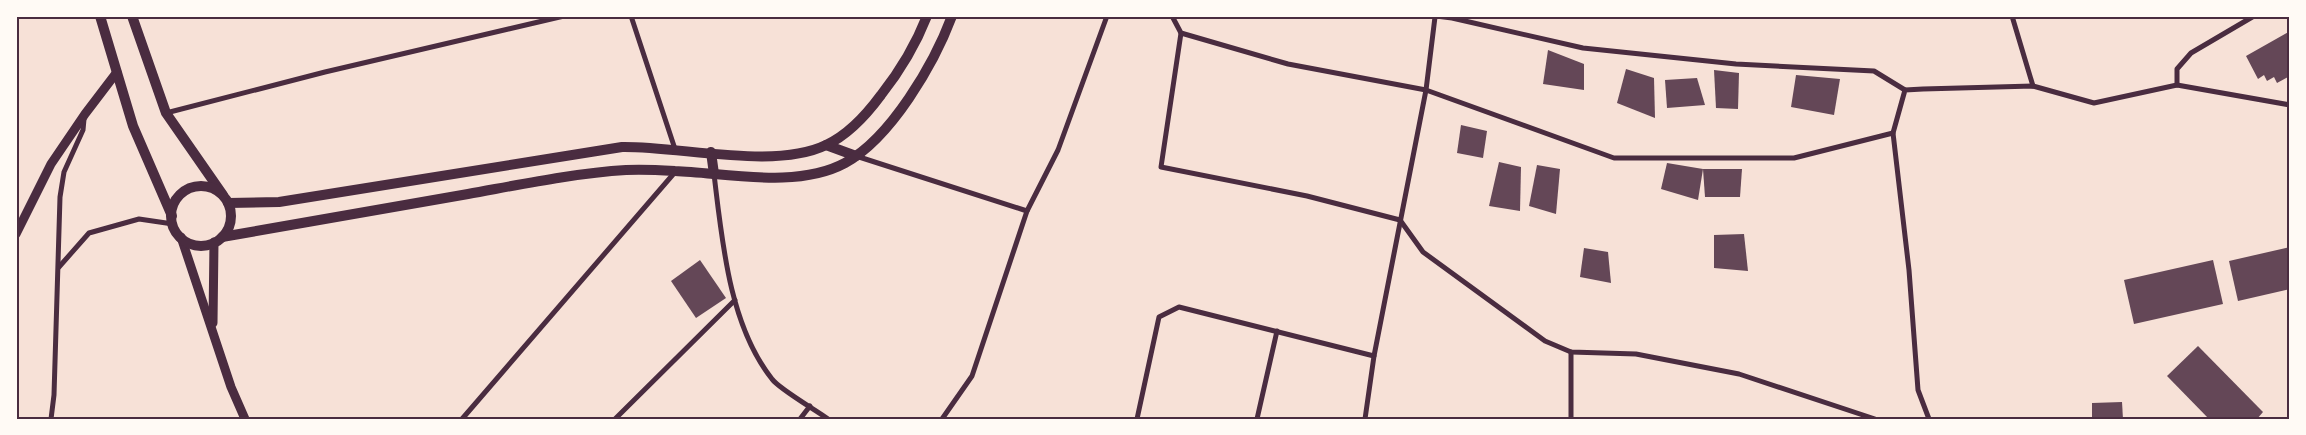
<svg xmlns="http://www.w3.org/2000/svg" width="2306" height="435" font-family="'Open Sans',sans-serif">
  <rect width="100%" height="100%" fill="#f7e1d7"/>
  <!-- building -->
  <g fill="#644757">
    <polygon points="2290,31 2290,80 2288,77 2277,83 2274,77 2267,81 2264,75 2258,79 2246,56"/>
    <polygon points="1548,50 1584,64 1584,90 1543,84"/>
    <polygon points="1626,69 1654,78 1655,118 1617,103"/>
    <polygon points="1714,70 1739,73 1738,109 1716,108"/>
    <polygon points="1796,75 1840,79 1834,115 1791,107"/>
    <polygon points="1697,78 1705,105 1667,108 1665,80"/>
    <polygon points="1461,125 1487,131 1483,158 1457,153"/>
    <polygon points="1499,162 1521,167 1520,211 1489,206"/>
    <polygon points="1667,163 1703,169 1698,200 1661,189"/>
    <polygon points="1537,165 1560,169 1556,214 1529,206"/>
    <polygon points="1703,169 1742,169 1740,197 1705,197"/>
    <polygon points="1744,234 1748,271 1714,268 1714,235"/>
    <polygon points="2290,247 2290,289 2238,301 2229,261"/>
    <polygon points="1584,248 1608,252 1611,283 1580,277"/>
    <polygon points="700,260 726,298 696,318 671,281"/>
    <polygon points="2213,260 2223,304 2134,324 2124,280"/>
    <polygon points="2198,346 2263,412 2257,419 2209,419 2167,376"/>
    <polygon points="2122,402 2123,419 2092,419 2092,403"/>
  </g>
  <g fill="none" stroke-linecap="round" stroke-linejoin="round">
    <!-- path -->
    <polyline stroke="#4a2c40" stroke-width="3" points="16,18 18,16"/>
    <!-- minor -->
    <g stroke="#4a2c40" stroke-width="5">
      <polyline points="631,16 675,149"/>
      <polyline points="1172,16 1181,33 1288,64 1426,90 1614,158 1794,158 1893,133 1909,270 1918,390 1929,419"/>
      <polyline points="1436,16 1452,18 1583,48 1736,64 1874,71 1905,90"/>
      <polyline points="2012,16 2033,86"/>
      <polyline points="1181,33 1161,167 1307,196 1400,220 1423,252 1545,341 1571,352 1636,354 1739,374 1875,419"/>
      <polyline points="2177,85 2177,69 2191,53 2254,16"/>
      <polyline points="166,113 325,72 564,16"/>
      <polyline points="1893,133 1905,90 1923,89 2033,86 2094,103 2177,85 2290,105"/>
      <polyline points="856,156 1027,211"/>
      <path d="M714 174C722 240 729 325 772 379 779 389 816 410 828 419"/>
      <polyline points="59,267 89,233 139,219 173,224"/>
      <polyline points="1374,356 1426,90 1435,17"/>
      <polyline points="51,419 54,395 60,197 64,172 83,130 84,119"/>
      <polyline points="462,419 676,171"/>
      <polyline points="615,419 735,300"/>
      <polyline points="800,419 810,406"/>
      <polyline points="942,419 972,376 1027,211 1058,150 1107,16"/>
      <polyline points="1137,419 1159,317 1179,307 1374,356 1365,419"/>
      <polyline points="1257,419 1277,331"/>
      <polyline points="1571,419 1571,352"/>
    </g>
    <!-- tertiary -->
    <g stroke="#4a2c40" stroke-width="9">
      <polyline points="16,234 51,164 85,114 117,72"/>
      <polyline points="181,237 231,387 245,419"/>
      <polyline points="213,323 214,242"/>
    </g>
    <!-- secondary -->
    <g stroke="#4a2c40" stroke-width="10">
      <polyline points="100,16 133,126 172,216"/>
      <polyline points="132,16 166,113 223,195"/>
      <polyline points="826,145 856,156"/>
      <polyline points="711,152 714,174"/>
      <circle cx="201" cy="216" r="30"/>
      <path d="M228 203 279 202 622 147C680 146 775 170 826 145 848 135 867 114 881 95 900 71 916 44 927 16"/>
      <path d="M222 237C304 222 386 208 468 194 518 185 575 173 626 170 642 169 659 170 675 171 727 173 797 189 845 163 891 138 934 64 952 16"/>
    </g>
  </g>
  <!-- border -->
  <rect width="2306" height="435" fill="none" stroke="#fffaf5" stroke-width="35"/>
  <rect x="18" y="18" width="2270" height="400" fill="none" stroke="#4a2c40" stroke-width="2"/>
</svg>
